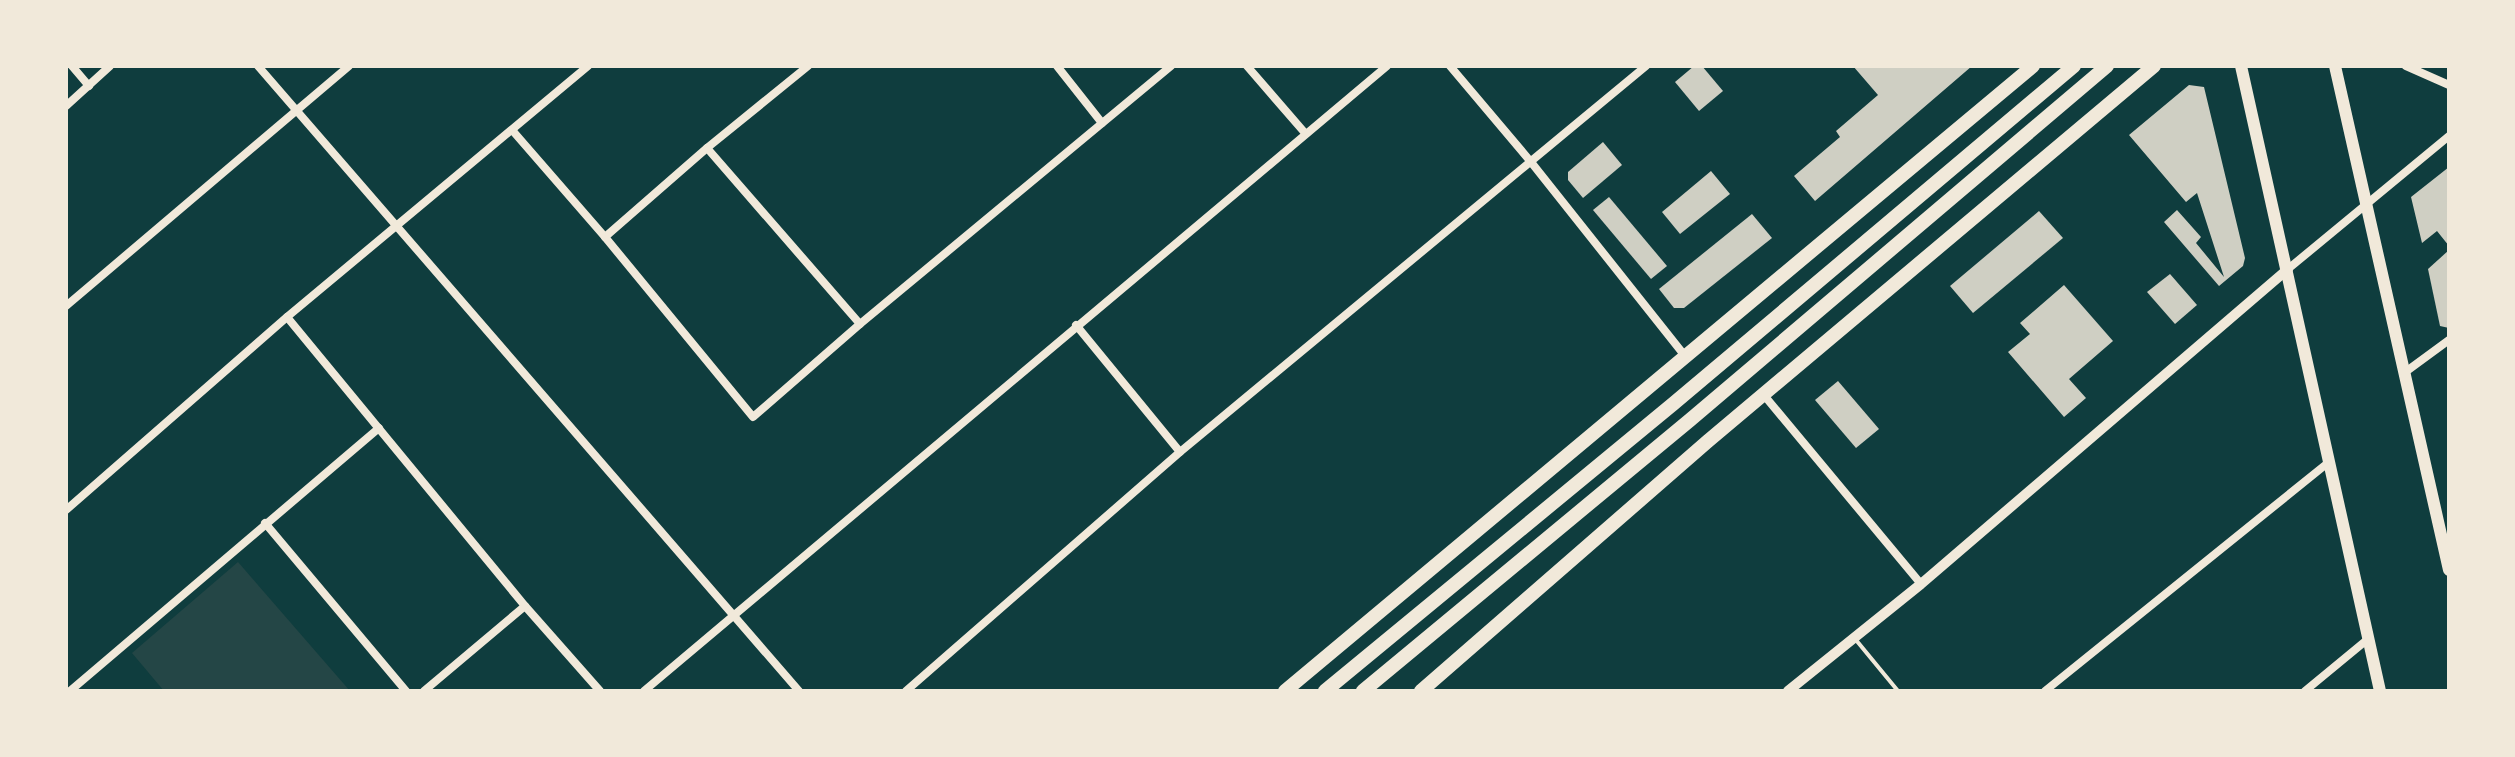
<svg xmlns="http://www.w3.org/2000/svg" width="2515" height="757" font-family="Inter,sans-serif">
  <rect width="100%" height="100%" fill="#0f3d3e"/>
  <!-- green -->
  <polygon fill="#244646" points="238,562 350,691 164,691 132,653"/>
  <!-- building -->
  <g fill="#cfcfc3">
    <polygon points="1694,66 1702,66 1723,91 1699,111 1675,82"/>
    <polygon points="1853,66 1972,66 1815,201 1794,176 1840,137 1836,131 1878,95"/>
    <polygon points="2189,85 2204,87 2245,258 2243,266 2219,286 2164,222 2177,210 2201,237 2196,243 2224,277 2197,193 2186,202 2129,135"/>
    <polygon points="1603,142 1622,165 1583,198 1568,180 1568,172"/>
    <polygon points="2449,167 2449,246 2437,231 2422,243 2411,197"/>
    <polygon points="1711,171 1730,194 1680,234 1662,212"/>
    <polygon points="1609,197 1667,266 1651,279 1593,210"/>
    <polygon points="2039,211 2063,238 1973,313 1950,286"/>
    <polygon points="1752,214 1772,238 1684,308 1674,308 1659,289"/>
    <polygon points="2449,250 2449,328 2440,326 2428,269"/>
    <polygon points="2170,274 2197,305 2175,324 2147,292"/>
    <polygon points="2064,285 2113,341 2069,379 2086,398 2064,417 2008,352 2030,334 2020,323"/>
    <polygon points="1838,381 1879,429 1856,448 1815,400"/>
  </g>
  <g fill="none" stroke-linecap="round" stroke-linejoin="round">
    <!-- service -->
    <polyline stroke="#f1e9da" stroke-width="4" points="1856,640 1898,691"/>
    <!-- minor -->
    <g stroke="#f1e9da" stroke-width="8">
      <polyline points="72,66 89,86"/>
      <polyline points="258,66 799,691"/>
      <polyline points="1057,66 1102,123"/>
      <polyline points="1247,66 1305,133"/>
      <polyline points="1450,66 1531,162 1685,356"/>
      <polyline points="2406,66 2449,85"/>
      <polyline points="66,106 110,66"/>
      <polyline points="512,130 605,237 753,417 860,324 1171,66"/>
      <polyline points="707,148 860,324"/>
      <polyline points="605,237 707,148 808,66"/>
      <polyline points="2288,269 2449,136"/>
      <polyline points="66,306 349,66"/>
      <polyline points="287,317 525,606 600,691"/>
      <polyline points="1076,325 1180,452"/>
      <polyline points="2404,373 2449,340"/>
      <polyline points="1763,394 1921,584"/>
      <polyline points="66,510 287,317 588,66"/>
      <polyline points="265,523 406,691"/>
      <polyline points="70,691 379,428"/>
      <polyline points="424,691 525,606"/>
      <polyline points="644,691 1387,66"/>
      <polyline points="906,691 1180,452 1646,66"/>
      <polyline points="2045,691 2329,462"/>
      <polyline points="2305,691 2368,639"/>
    </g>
    <!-- tertiary -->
    <polyline stroke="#f1e9da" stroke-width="10" points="1788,691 1921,584 2288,269"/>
    <!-- secondary -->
    <g stroke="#f1e9da" stroke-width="12">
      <polyline points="2241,66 2380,691"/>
      <polyline points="2335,66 2449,570"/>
    </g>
    <!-- primary -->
    <g stroke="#f1e9da" stroke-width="14">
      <polyline points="1285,691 2033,66"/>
      <polyline points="1421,691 1708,441 2154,66"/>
    </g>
    <!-- trunk -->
    <g stroke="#f1e9da" stroke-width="14">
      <polyline points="1325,691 1673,404 2074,66"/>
      <polyline points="1363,691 1690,420 2107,66"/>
    </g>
  </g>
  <!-- border -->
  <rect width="2515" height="757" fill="none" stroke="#f1e9da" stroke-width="136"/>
</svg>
